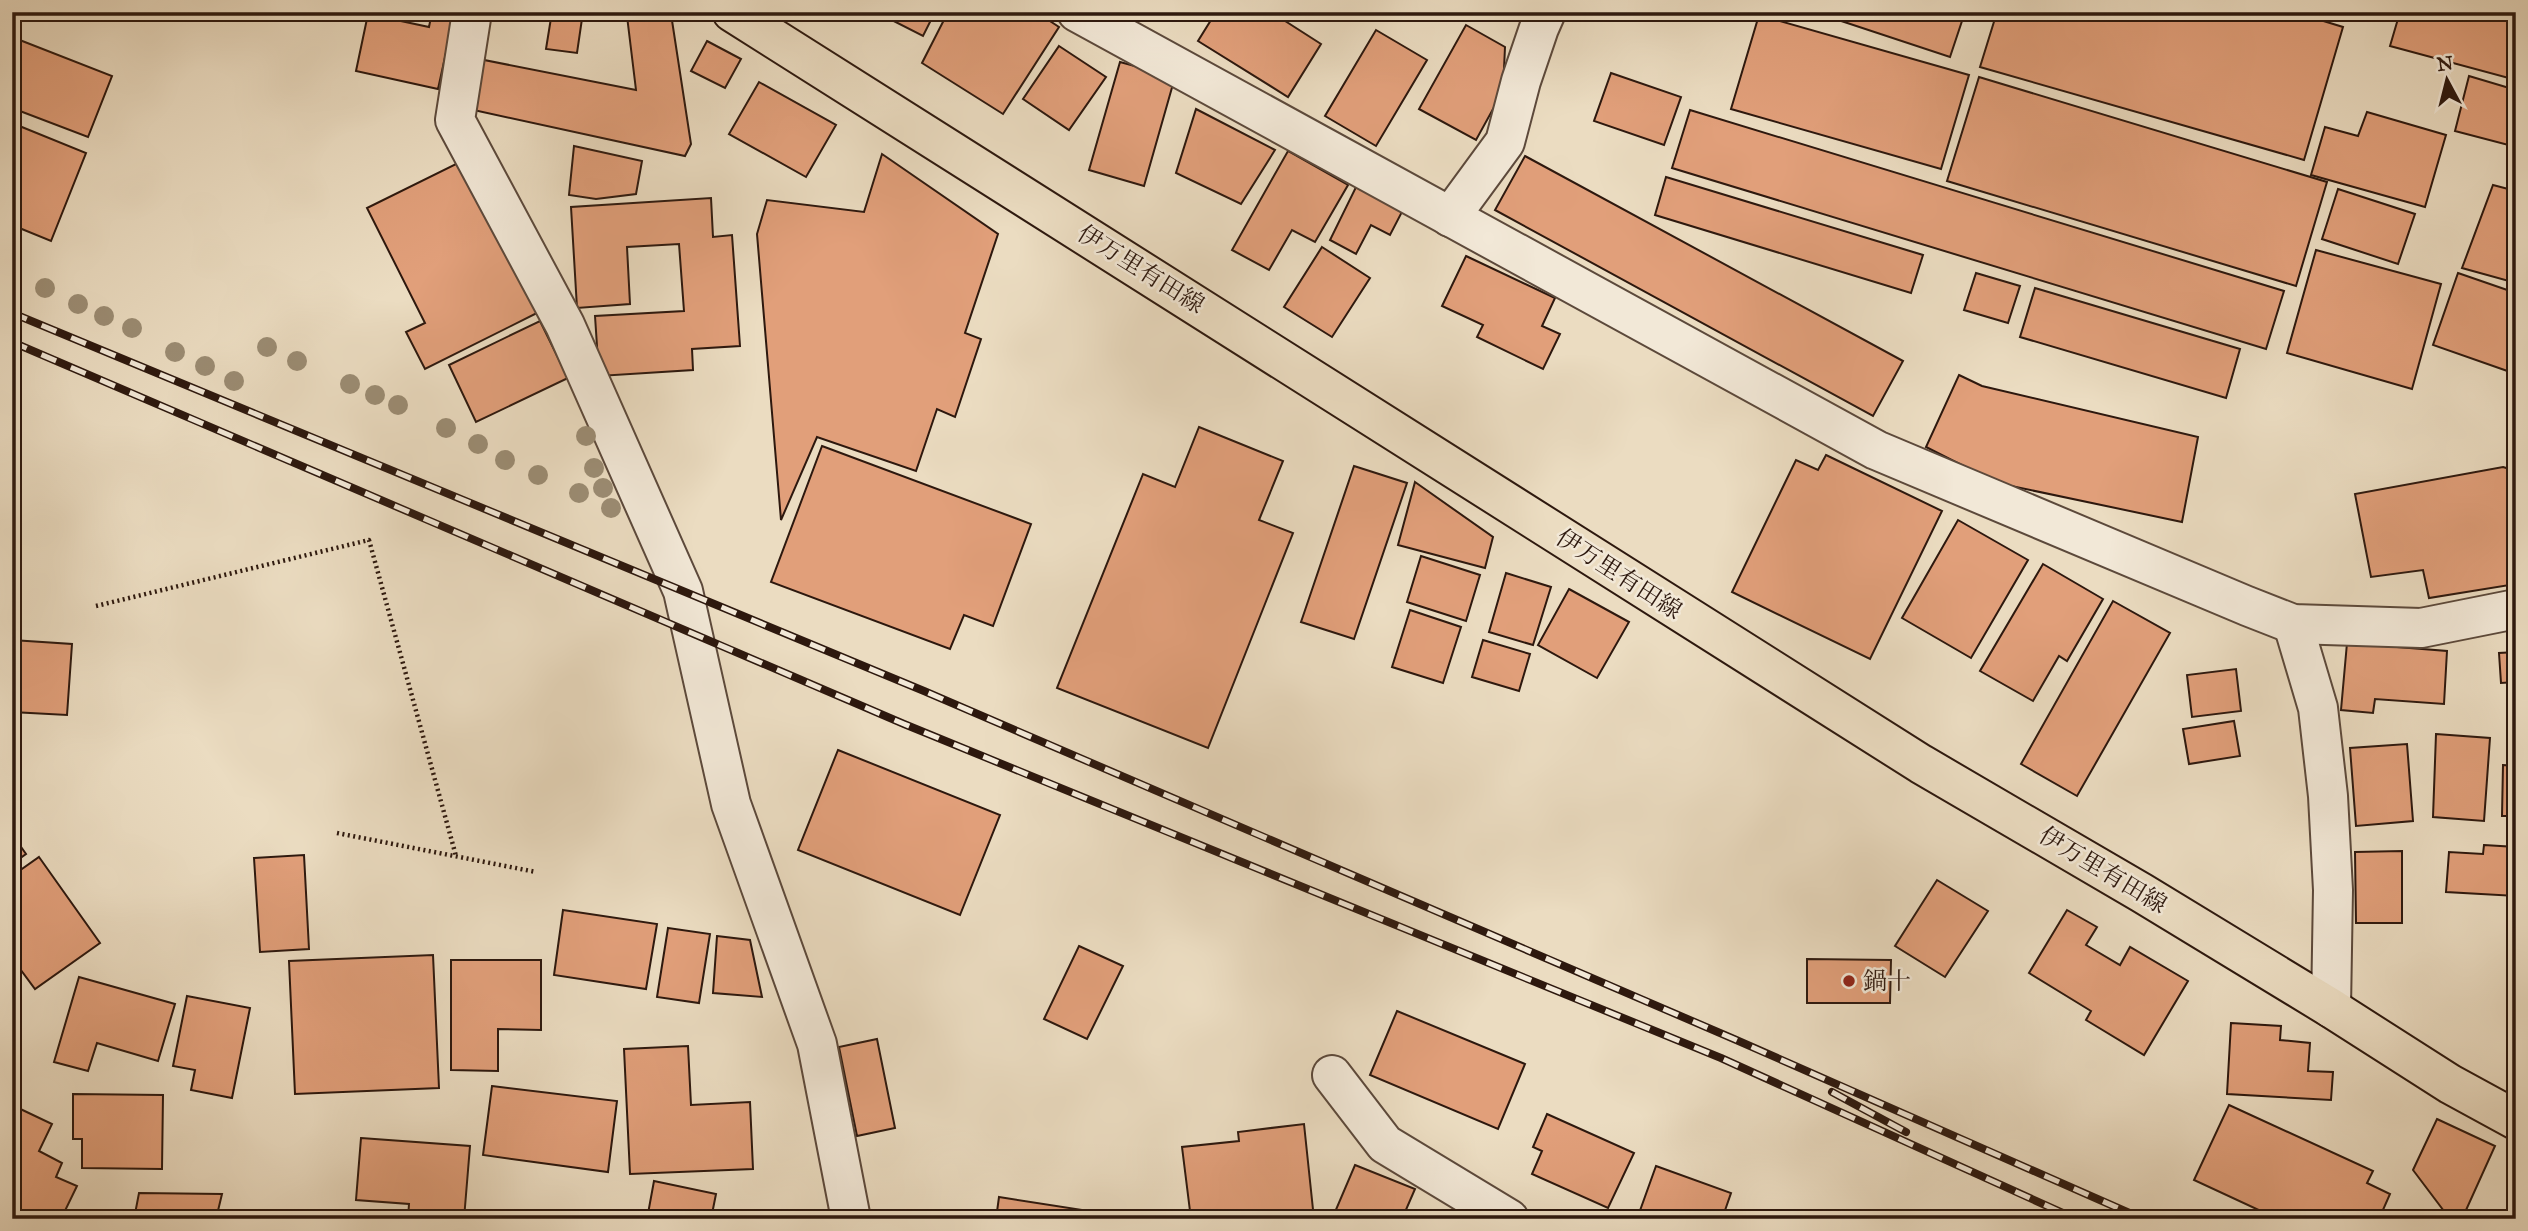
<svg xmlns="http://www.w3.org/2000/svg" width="2528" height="1231" font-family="'IM FELL Great Primer','Noto Serif JP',serif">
  <rect width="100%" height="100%" fill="#ebdcc1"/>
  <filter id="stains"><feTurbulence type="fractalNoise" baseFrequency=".00286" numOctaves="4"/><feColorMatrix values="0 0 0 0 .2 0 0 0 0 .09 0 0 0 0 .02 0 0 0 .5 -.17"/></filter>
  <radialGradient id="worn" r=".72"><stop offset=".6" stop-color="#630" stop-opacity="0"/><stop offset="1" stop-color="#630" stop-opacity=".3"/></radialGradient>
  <!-- building -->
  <g fill="#e19f7a" stroke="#2d180e" stroke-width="2">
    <polygon points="432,12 455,12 438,89 356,71 368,14 429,27"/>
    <polygon points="539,12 583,12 577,53 546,49 551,18 538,16"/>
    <polygon points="876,12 935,12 923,36"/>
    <polygon points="948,12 1036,12 1059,27 1003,114 922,63"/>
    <polygon points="1216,12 1271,12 1321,44 1288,97 1198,41"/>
    <polygon points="1814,12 1965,12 1950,57"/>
    <polygon points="1997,12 2294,12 2343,27 2304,160 1980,67"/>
    <polygon points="2400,12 2507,12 2516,15 2516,80 2390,46"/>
    <polygon points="671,14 691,144 685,156 469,109 479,59 636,90 627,16"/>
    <polygon points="1759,15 1969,75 1941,169 1731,109"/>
    <polygon points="1466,25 1505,47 1503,91 1476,140 1419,109"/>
    <polygon points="1376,30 1427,60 1376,146 1325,116"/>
    <polygon points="12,37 112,76 88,137 12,108"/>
    <polygon points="707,41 741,59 725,88 691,71"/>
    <polygon points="1059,46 1106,77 1069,130 1023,99"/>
    <polygon points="1120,62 1175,77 1144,186 1089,170"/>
    <polygon points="1611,73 1681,97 1664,145 1594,121"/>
    <polygon points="2469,76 2516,90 2516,147 2455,131"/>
    <polygon points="1979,77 2327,182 2296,286 1947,181"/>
    <polygon points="759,82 836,125 806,177 729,134"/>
    <polygon points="1196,109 1275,150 1241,204 1176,173"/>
    <polygon points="1690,110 2284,291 2266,349 1672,168"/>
    <polygon points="2367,112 2446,135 2425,207 2311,175 2325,127 2358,136"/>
    <polygon points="12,123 86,153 51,241 12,225"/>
    <polygon points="574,146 642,161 636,194 596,199 569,195"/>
    <polygon points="1288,151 1348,185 1315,242 1292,230 1269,270 1232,250"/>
    <polygon points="882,154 998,234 965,333 981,339 955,417 937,409 916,471 817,437 781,520 757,234 767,200 864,212"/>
    <polygon points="1525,156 1903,361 1873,416 1495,210"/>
    <polygon points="460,162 537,313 425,369 406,332 425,323 367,208"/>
    <polygon points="1666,177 1923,255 1911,293 1655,215"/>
    <polygon points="1358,183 1405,206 1390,235 1371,225 1356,254 1330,240"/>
    <polygon points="2493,185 2516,191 2516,283 2462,268"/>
    <polygon points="2338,189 2415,214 2398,264 2322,239"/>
    <polygon points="711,198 713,237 732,235 740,346 692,349 693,370 599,376 595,316 684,311 679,244 627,247 630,304 577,308 571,207"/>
    <polygon points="1322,247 1370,278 1332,337 1284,307"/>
    <polygon points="2316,250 2441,284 2412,389 2287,353"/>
    <polygon points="1466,256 1555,298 1542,326 1560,334 1543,369 1477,337 1483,325 1442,306"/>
    <polygon points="1976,273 2020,286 2008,323 1964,310"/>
    <polygon points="2458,273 2516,293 2516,374 2433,345"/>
    <polygon points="2035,288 2240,349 2226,398 2020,337"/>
    <polygon points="540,321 568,378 476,422 449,365"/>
    <polygon points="1959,375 1982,386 2198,437 2182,522 1997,483 1926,447"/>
    <polygon points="1199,427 1283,461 1259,520 1293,533 1208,748 1057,688 1143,474 1175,487"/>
    <polygon points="822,446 1031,524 993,626 964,615 950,649 771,582"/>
    <polygon points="1826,455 1942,511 1870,659 1732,592 1796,460 1818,470"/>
    <polygon points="1354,466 1407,483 1354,639 1301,622"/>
    <polygon points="2503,467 2516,471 2516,584 2429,598 2423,570 2371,577 2355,494"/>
    <polygon points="1415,482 1493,537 1485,568 1398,545"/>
    <polygon points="1958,520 2028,560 1971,658 1902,618"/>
    <polygon points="1421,556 1480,575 1466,621 1407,602"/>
    <polygon points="2043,564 2103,599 2067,661 2059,656 2033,701 1980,671"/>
    <polygon points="1506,573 1551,587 1533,645 1489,632"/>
    <polygon points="1569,589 1629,622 1597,678 1538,645"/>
    <polygon points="2113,601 2170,633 2077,796 2021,764"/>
    <polygon points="1410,610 1461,627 1443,683 1392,667"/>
    <polygon points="12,640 72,644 67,715 12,712"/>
    <polygon points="1483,640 1530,654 1519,691 1472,677"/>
    <polygon points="2347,643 2447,651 2444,704 2375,699 2373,713 2341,710"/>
    <polygon points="2516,652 2516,682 2501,683 2499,653"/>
    <polygon points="2236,669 2241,711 2192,717 2187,675"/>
    <polygon points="2509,689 2516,689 2516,753 2513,753"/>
    <polygon points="2234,721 2240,756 2189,764 2183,729"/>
    <polygon points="2436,734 2490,738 2484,821 2433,817"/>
    <polygon points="2407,744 2413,821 2356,826 2350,748"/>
    <polygon points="838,750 1000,815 960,915 798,850"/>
    <polygon points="2503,765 2516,766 2516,816 2502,816"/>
    <polygon points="12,834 26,854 12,864"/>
    <polygon points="2484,845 2516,847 2516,896 2446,892 2449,852 2483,854"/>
    <polygon points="2402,851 2402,923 2356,923 2355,852"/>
    <polygon points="304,855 309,949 260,952 254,858"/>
    <polygon points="39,857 100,943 35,989 12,958 12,876"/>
    <polygon points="1937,880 1988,911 1945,977 1895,946"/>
    <polygon points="563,910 657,924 646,989 554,975"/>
    <polygon points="2067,910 2097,927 2086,945 2120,965 2130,947 2188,981 2144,1055 2086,1020 2091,1011 2029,973"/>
    <polygon points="668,928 710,934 699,1003 657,997"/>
    <polygon points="717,936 750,940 762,997 713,993"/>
    <polygon points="1079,946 1123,966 1087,1039 1044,1019"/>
    <polygon points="433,955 439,1088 295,1094 289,961"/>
    <polygon points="1807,959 1891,960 1890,1003 1807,1003"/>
    <polygon points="451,960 541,960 541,1030 498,1029 498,1071 451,1070"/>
    <polygon points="79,977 175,1004 158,1061 97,1043 88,1071 54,1062"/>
    <polygon points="187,996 250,1008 232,1098 191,1090 195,1070 173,1066"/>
    <polygon points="1397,1011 1525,1064 1498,1129 1370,1075"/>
    <polygon points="2231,1023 2281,1026 2280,1040 2310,1043 2308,1071 2333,1072 2331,1100 2227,1094"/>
    <polygon points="877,1039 895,1128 857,1136 839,1047"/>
    <polygon points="688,1046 691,1105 750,1102 753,1169 630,1174 624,1049"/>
    <polygon points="492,1086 617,1101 608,1172 483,1155"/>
    <polygon points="73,1094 163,1095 162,1169 82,1168 82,1139 73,1139"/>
    <polygon points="12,1105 52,1124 39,1151 62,1163 56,1177 77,1186 61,1219 28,1219 12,1211"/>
    <polygon points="2229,1105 2373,1171 2367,1183 2390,1194 2379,1219 2278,1219 2194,1180"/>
    <polygon points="1547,1114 1634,1153 1608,1208 1532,1174 1542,1151 1533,1147"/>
    <polygon points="2437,1119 2495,1146 2462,1219 2450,1219 2413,1170"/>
    <polygon points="1304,1124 1314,1219 1191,1219 1182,1147 1239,1141 1238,1132"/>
    <polygon points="361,1138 470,1146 464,1219 408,1219 409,1204 356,1200"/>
    <polygon points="1355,1165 1415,1189 1402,1219 1332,1219"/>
    <polygon points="1656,1166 1731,1193 1722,1219 1637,1219"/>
    <polygon points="654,1181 716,1194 711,1219 647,1219"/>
    <polygon points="139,1193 222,1194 216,1219 134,1219"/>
    <polygon points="999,1197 1121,1216 1120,1219 996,1219"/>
  </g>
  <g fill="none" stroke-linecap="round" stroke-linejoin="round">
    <!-- minor casing -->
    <g stroke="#5c493b" stroke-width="42">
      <g id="minor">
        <polyline points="472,12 455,120 565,325 683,591 731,804 817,1044 851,1219"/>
        <polyline points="1077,12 1876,450 2247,606 2293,624 2421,628 2516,609"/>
        <polyline points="1450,217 1505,142 1521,81 1539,28 1546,12"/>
        <polyline points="2293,624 2318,708 2328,796 2333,890 2331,1008"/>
        <polyline points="1332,1075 1385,1144 1509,1219"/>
      </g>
    </g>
    <!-- major casing -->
    <g stroke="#2d180e" stroke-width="42">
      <polyline id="major" points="732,12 1921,764 2142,893 2331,1008 2450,1084 2516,1120"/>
    </g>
    <!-- path -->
    <g stroke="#2d180e" stroke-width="4.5" stroke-dasharray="2 3.5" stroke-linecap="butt">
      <polyline points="96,606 369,540 456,856"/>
      <polyline points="337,833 536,872"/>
    </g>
    <!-- minor -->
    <use href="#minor" stroke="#f2e8d7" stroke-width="38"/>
    <!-- major -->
    <use href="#major" stroke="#ebdcc1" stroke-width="38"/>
    <!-- rail casing -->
    <g stroke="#2d180e" stroke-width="8">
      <g id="rail">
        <polyline points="12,313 924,691 1734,1039 2143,1219"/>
        <polyline points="12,342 904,724 1721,1058 2076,1219"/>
        <polyline points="1832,1092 1906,1132"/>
      </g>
    </g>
    <!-- rail -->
    <use href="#rail" stroke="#f2e8d7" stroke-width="5" stroke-dasharray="16" stroke-linecap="butt"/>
  </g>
  <!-- trees -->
  <g fill="#9b8c73">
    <circle cx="45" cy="288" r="10"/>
    <circle cx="78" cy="304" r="10"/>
    <circle cx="104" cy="316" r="10"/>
    <circle cx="132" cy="328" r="10"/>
    <circle cx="267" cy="347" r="10"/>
    <circle cx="175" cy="352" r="10"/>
    <circle cx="297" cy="361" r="10"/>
    <circle cx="205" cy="366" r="10"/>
    <circle cx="234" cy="381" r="10"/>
    <circle cx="350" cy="384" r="10"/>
    <circle cx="375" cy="395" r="10"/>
    <circle cx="398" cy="405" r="10"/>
    <circle cx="446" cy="428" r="10"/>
    <circle cx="586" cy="436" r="10"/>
    <circle cx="478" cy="444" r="10"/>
    <circle cx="505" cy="460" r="10"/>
    <circle cx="594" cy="468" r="10"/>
    <circle cx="538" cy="475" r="10"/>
    <circle cx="603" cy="488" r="10"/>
    <circle cx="579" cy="493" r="10"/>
    <circle cx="611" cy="508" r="10"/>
  </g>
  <!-- markers -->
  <circle fill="#8f2418" stroke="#f2e8d7" stroke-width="2.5" cx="1849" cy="981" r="7"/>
  <g text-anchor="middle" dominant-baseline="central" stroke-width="5" stroke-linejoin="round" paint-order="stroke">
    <!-- street labels -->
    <g font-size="24" fill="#2d180e" stroke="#f2e8d7">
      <text transform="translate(1141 269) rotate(32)">伊万里有田線</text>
      <text transform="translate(1619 574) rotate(33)">伊万里有田線</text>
      <text transform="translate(2103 870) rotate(31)">伊万里有田線</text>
    </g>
    <!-- poi labels -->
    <g font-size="24" fill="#2d180e" stroke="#f2e8d7" text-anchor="start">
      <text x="1863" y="981">鍋十</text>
    </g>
  </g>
  <!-- margin -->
  <rect width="2528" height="1231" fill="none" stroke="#ebdcc1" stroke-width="42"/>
  <rect x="14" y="14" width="2500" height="1203" fill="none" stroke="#2d180e" stroke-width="3.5"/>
  <rect x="21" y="21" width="2486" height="1189" fill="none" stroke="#2d180e" stroke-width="2"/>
  <!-- north arrow -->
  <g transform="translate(2447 80) rotate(353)" stroke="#f2e8d7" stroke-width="5" paint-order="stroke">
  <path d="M0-5L12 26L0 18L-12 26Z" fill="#2d180e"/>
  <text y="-10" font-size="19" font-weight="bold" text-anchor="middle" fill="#2d180e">N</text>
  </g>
  <rect width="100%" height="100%" filter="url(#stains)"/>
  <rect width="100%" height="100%" fill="url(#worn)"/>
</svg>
